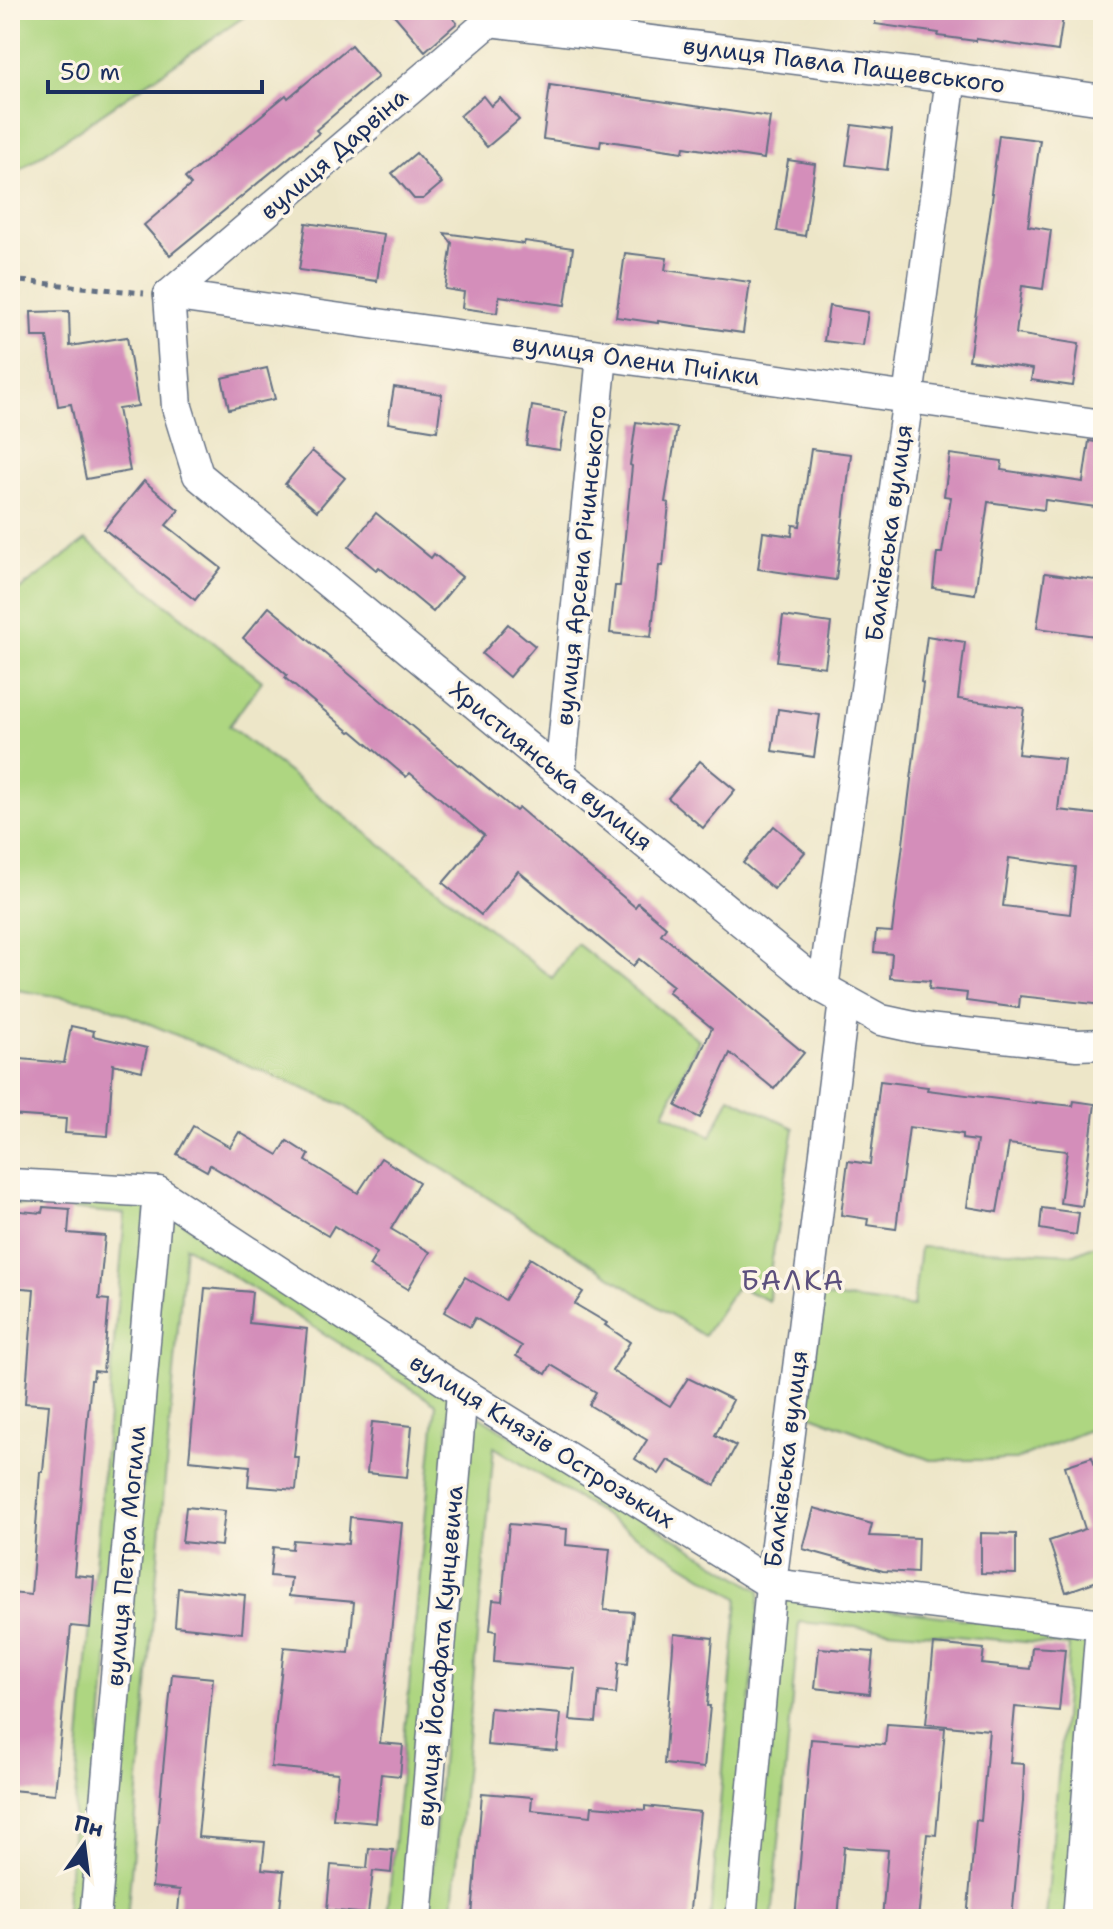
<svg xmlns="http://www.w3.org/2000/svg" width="1113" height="1929" font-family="'Shantell Sans',sans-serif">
  <rect width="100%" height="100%" fill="#fcf5e5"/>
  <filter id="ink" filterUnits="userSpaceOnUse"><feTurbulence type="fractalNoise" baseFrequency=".0125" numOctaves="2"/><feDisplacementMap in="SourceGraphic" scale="16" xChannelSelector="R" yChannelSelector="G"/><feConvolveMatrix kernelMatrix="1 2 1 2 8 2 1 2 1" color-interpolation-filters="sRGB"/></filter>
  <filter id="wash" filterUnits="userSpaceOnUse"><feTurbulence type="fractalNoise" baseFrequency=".006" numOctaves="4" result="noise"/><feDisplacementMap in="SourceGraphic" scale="32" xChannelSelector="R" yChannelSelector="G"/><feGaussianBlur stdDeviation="1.8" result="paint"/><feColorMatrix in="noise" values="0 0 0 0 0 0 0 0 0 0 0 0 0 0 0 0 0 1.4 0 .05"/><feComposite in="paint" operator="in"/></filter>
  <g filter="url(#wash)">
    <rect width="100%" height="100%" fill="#ede6c8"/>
    <!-- green -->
    <g fill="#aed681" stroke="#648270" stroke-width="2">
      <polygon points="22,10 254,10 21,169 10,190 10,26"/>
      <polygon points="86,540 262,681 229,726 552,978 577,944 699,1040 664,1113 711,1136 730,1097 794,1128 771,1265 769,1301 737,1286 704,1336 343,1105 100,1003 10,989 10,597"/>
      <polygon points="10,1196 147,1203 85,1919 65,1919 125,1214 10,1204"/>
      <polygon points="166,1211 451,1399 407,1919 387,1919 436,1404 185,1246 127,1919 105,1919"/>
      <polygon points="1103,1241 1103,1424 1016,1460 930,1460 809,1414 822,1296 913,1307 920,1247 1075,1254"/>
      <polygon points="471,1411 760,1591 731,1919 710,1919 738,1598 494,1447 452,1919 428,1919"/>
      <polygon points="780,1596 1092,1635 1070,1919 1046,1919 1069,1646 799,1622 772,1919 751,1919"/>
    </g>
    <g id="blocks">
      <!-- building -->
      <g fill="#d48eba" fill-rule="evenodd">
        <polygon points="390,10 446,10 457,23 425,51"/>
        <polygon points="876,10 1064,10 1058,51 976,39 976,41 938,36 939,33 875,24"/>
        <polygon points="351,45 378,77 316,130 319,133 170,255 144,225 191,185 185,178 286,95 288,98"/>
        <polygon points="550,85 770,117 764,159 684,147 683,152 601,140 600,147 543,139"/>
        <polygon points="483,96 491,106 500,98 519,120 487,147 460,116"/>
        <polygon points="852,125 892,130 887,170 846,165"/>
        <polygon points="999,135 1040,140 1028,226 1051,230 1043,289 1022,286 1016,334 1079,344 1073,386 1031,380 1033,369 969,360 993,193 991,193"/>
        <polygon points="416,153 442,183 423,199 414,199 392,173"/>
        <polygon points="788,160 815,164 805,236 777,231"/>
        <polygon points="306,223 384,234 377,281 299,270"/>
        <polygon points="444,233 524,244 525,241 573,248 565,305 499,296 497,313 462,308 464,292 445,289 452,243"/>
        <polygon points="625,253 667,258 665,270 750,282 743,333 658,321 658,323 616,317"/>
        <polygon points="829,306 868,312 863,346 824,341"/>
        <polygon points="69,311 70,346 127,337 138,406 118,409 130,471 86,479 71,404 58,406 47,337 32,337 31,312"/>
        <polygon points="267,368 275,399 229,409 222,378"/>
        <polygon points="394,387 442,394 437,431 388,423"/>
        <polygon points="532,406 566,412 560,450 526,445"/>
        <polygon points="636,422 677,428 665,502 669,503 663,566 659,566 651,637 610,633 615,586 620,586 632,466 630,465"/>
        <polygon points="1089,441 1103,443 1103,508 1045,500 1044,510 988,502 975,594 933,588 937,553 942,553 951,497 944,496 950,454 1002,461 1001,470 1083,482"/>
        <polygon points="811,449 851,454 836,580 758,569 763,532 792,536 793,525 800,526"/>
        <polygon points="312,451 345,478 317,511 285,484"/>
        <polygon points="144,481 179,510 166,525 221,568 195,600 104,529"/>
        <polygon points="376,513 431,558 434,554 462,577 433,612 379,567 376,570 349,547"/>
        <polygon points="1045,573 1103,581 1103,637 1037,628"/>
        <polygon points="269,607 458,765 459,764 516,811 519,808 635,907 638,903 666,927 661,934 804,1053 774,1089 730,1053 700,1118 676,1106 712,1028 668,992 673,986 639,959 633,966 518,871 481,915 443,883 484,835 410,773 406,777 352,731 350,732 285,678 287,675 243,638"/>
        <polygon points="783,616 831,623 825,667 777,661"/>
        <polygon points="508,624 535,646 509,677 482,654"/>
        <path d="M927 636 965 642 958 699 1024 708 1018 754 1064 759 1058 810 1103 815V1005L1020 996 1019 1008 966 1001 967 993 929 989 930 981 890 978 892 954 874 952 876 931 892 932 923 683 921 682ZM1009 858 1075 867 1070 914 1003 906Z"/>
        <polygon points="778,709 820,715 814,757 772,751"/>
        <polygon points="700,761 735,790 703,828 668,798"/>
        <polygon points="774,826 805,852 774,889 743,863"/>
        <polygon points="71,1026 94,1031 93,1036 147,1048 142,1071 113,1064 108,1136 65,1133 66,1119 10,1115 10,1058 64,1063"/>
        <polygon points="880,1081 928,1087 927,1090 1036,1104 1036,1102 1073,1106 1074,1101 1095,1104 1082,1206 1060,1203 1067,1151 1009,1144 997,1212 967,1207 977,1141 962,1139 962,1134 909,1127 896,1229 867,1225 868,1219 841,1215 848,1161 870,1164"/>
        <polygon points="193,1126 230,1147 239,1132 278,1155 287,1141 309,1155 306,1161 358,1193 381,1158 419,1182 391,1229 430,1252 408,1289 369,1266 377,1253 334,1226 328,1236 210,1165 207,1171 177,1154"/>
        <polygon points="43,1207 70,1209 68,1233 105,1236 99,1299 109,1300 103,1372 94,1371 93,1380 91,1380 74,1575 94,1577 90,1628 71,1626 55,1794 11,1790 18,1706 10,1705 10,1593 31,1595 40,1472 43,1472 49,1405 25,1403 34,1289 10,1287 10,1210 42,1213"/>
        <polygon points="1042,1208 1079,1213 1076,1235 1040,1229"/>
        <polygon points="530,1258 583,1292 575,1304 607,1323 605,1325 630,1342 612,1371 670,1406 688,1378 733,1400 715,1435 736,1446 715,1485 668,1460 659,1474 635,1459 647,1440 589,1405 596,1392 551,1365 546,1374 516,1356 522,1346 475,1318 470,1327 444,1312 465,1277 505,1300"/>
        <polygon points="205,1288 252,1292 249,1323 307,1329 294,1457 299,1457 296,1490 248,1486 250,1466 189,1460"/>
        <polygon points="372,1422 412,1426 407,1477 367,1473"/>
        <polygon points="1092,1457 1103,1491 1103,1579 1066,1592 1049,1541 1085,1529 1065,1466"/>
        <polygon points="186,1507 225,1511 221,1546 182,1542"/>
        <polygon points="814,1508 872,1524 869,1536 918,1538 917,1573 883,1571 803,1549"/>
        <polygon points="350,1517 402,1523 380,1743 403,1745 400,1776 381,1774 376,1823 333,1819 338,1773 271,1767 284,1647 349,1653 354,1602 289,1596 291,1578 270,1576 273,1547 292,1549 293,1540 348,1544"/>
        <polygon points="509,1524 567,1529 566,1545 610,1549 604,1610 633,1612 628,1663 619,1662 616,1694 599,1692 596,1722 570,1720 575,1669 494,1662 496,1631 490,1630 493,1600 502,1601"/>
        <polygon points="981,1533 1016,1534 1016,1574 981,1573"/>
        <polygon points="178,1588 245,1595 242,1633 175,1626"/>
        <polygon points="674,1634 713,1638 707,1706 710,1706 704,1768 664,1764"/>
        <polygon points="934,1644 984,1649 982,1664 1030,1669 1032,1647 1065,1649 1059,1711 1015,1707 1010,1763 1024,1764 1023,1801 1012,1919 967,1919 976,1820 981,1821 989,1730 926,1724"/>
        <polygon points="819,1648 873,1652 869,1694 815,1688"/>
        <polygon points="172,1674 213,1678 198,1837 265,1842 262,1869 284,1871 279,1919 214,1919 215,1915 178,1912 180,1890 152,1887"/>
        <polygon points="490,1708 561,1714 557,1751 487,1745"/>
        <polygon points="887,1724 945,1728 936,1835 927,1834 918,1919 882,1919 888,1850 844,1847 838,1919 795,1919 811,1739 885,1745"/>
        <polygon points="482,1793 532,1797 531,1810 591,1816 592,1806 645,1810 645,1806 700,1812 689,1919 492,1919 472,1917"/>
        <polygon points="369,1848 393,1850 391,1873 373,1871 368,1914 327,1910 331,1865 367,1868"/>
      </g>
    </g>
  </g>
  <g filter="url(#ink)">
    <use href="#blocks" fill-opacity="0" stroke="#646f83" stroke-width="2"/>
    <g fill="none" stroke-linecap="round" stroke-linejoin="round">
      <!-- street casing -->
      <g stroke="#646f83" stroke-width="33">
        <g id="street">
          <polyline points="490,21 951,78 1103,100"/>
          <polyline points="169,295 177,407 198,475 560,774 823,988 881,1020 918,1028 1077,1045 1103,1044"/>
          <polyline points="169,295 1103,425"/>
          <polyline points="169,295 490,21 492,10"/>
          <polyline points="560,774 602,356"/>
          <polyline points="823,988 908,398 951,78"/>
          <polyline points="10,1184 158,1192 462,1392 771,1584 1103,1624"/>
          <polyline points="95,1919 158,1192"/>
          <polyline points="417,1919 462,1392"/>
          <polyline points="741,1919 771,1584 844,1001"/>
          <polyline points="1078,1919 1101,1624"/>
        </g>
      </g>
      <!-- path -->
      <polyline stroke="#646f83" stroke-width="5" stroke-dasharray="6 6" stroke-linecap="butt" points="10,280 144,293"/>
      <!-- street -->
      <use href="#street" stroke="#fff" stroke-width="30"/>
    </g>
  </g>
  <g text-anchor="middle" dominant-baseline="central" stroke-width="7" stroke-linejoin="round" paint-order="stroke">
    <!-- street labels -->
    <g font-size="24" fill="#1b2f5e" stroke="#fcf5e5">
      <text transform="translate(844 65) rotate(7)">вулиця Павла Пащевського</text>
      <text transform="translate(334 154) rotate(-41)">вулиця Дарвіна</text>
      <text transform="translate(636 360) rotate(8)">вулиця Олени Пчілки</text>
      <text transform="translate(889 533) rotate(-82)">Балківська вулиця</text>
      <text transform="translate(581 565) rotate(-84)">вулиця Арсена Річинського</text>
      <text transform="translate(551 766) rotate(39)">Християнська вулиця</text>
      <text transform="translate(542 1441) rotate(32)">вулиця Князів Острозьких</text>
      <text transform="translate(786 1459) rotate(-83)">Балківська вулиця</text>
      <text transform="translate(126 1556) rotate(-85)">вулиця Петра Могили</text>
      <text transform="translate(440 1656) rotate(-85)">вулиця Йосафата Кунцевича</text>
    </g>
    <!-- quarter labels -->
    <g font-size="28" letter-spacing="2" fill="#5c507e" stroke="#fcf5e5">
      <text x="793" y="1280">БАЛКА</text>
    </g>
  </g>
  <!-- margin -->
  <rect width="1113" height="1929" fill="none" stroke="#fcf5e5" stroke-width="40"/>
  <!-- north arrow -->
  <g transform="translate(84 1845) rotate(14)" stroke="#fcf5e5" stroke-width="6" paint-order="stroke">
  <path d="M0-6L14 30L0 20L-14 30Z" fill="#1b2f5e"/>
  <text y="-12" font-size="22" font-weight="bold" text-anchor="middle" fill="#1b2f5e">Пн</text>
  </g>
  <!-- scale -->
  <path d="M48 80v12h214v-12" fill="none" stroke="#1b2f5e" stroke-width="4"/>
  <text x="60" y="80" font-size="24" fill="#1b2f5e" stroke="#fcf5e5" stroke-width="6" paint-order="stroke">50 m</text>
</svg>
